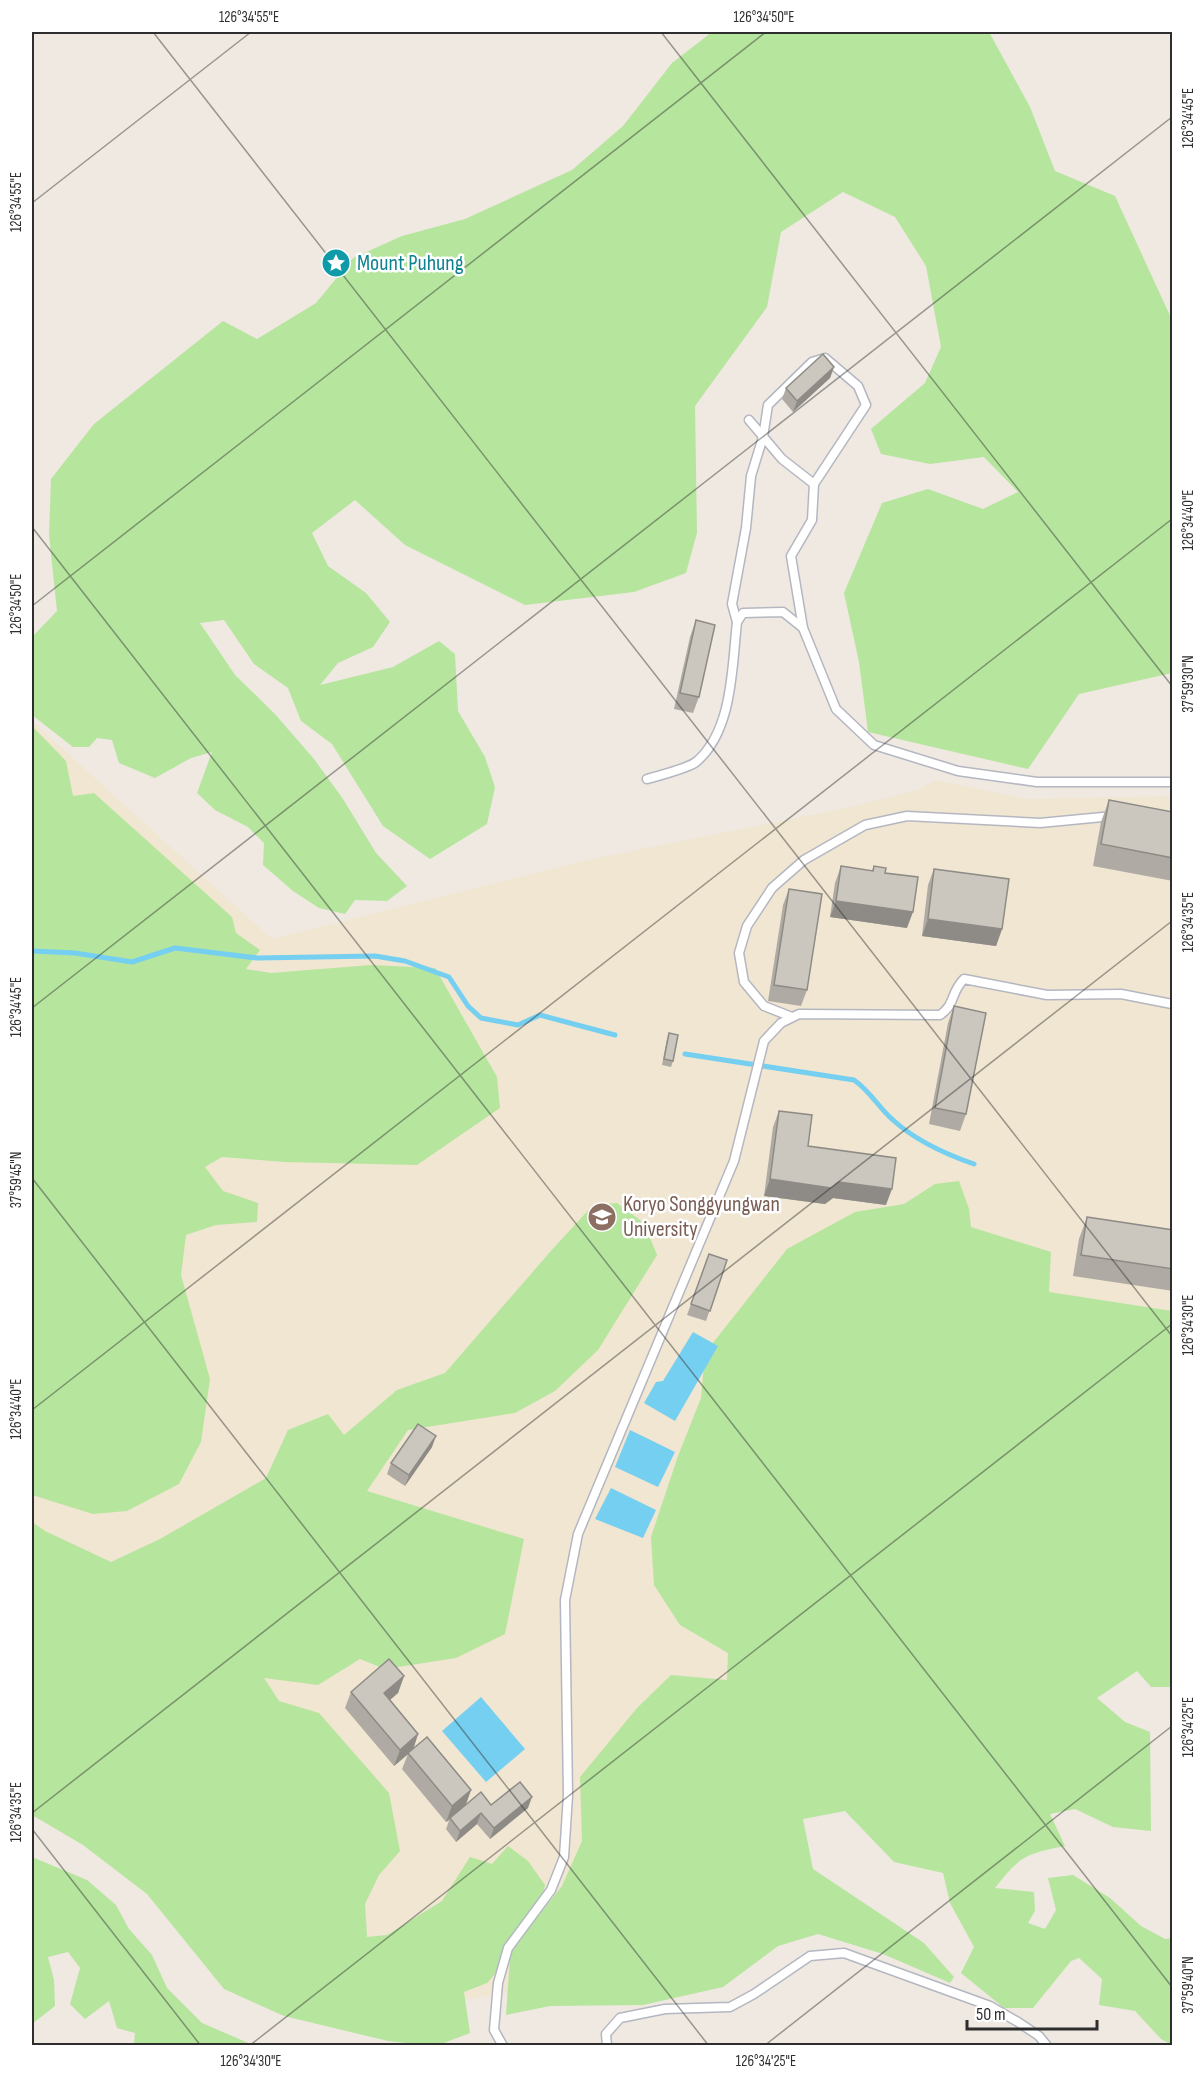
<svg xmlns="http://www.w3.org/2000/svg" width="1204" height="2077" font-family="'Sofia Sans Condensed',sans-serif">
  <rect width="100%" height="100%" fill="#efe9e1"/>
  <!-- education -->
  <polygon fill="#f0e6d1" points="32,721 272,939 588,860 846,808 918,790 935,780 1027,799 1172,796 1172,1495 512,1992 458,2001 387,2002 32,1694"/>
  <!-- green -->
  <g fill="#b6e59e">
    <polygon points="712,32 989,32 1030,107 1055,171 1115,196 1172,320 1172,673 1079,694 1028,769 868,732 859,662 844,593 882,503 928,489 983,509 1018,492 984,457 930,464 881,454 871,429 925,383 941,347 926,266 895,217 843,192 781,232 767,307 695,406 697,533 686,573 634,592 525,605 405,545 355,500 312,533 328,566 366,593 390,622 373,647 338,663 320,685 393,667 439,641 455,654 458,711 485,757 495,787 487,824 430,859 383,826 332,744 301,721 288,688 254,664 224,620 200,623 235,675 274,713 314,759 343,799 376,853 407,886 387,901 355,900 345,914 319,908 293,891 263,865 264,843 248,827 215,810 197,793 212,752 191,758 155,778 119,763 112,740 97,738 89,747 73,747 32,715 32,637 57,611 49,535 51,479 94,424 223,321 257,339 316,303 353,258 402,236 465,219 572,170 623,126 672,63"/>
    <polygon points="32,726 66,761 73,796 94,793 232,917 236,933 260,950 246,969 271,973 371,965 435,968 497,1077 500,1108 417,1165 284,1162 222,1157 205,1167 223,1191 258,1203 257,1222 216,1225 186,1235 181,1275 210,1379 201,1442 179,1484 127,1511 93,1514 32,1495"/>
    <path d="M959 1181 969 1209 971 1227 1051 1252 1049 1292 1172 1311V1687H1151L1137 1671 1097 1698 1125 1722 1150 1732 1151 1831 1113 1827 1075 1809 1050 1814 1065 1846C1025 1854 1020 1856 995 1888L1034 1892 1035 1911 1028 1923 1045 1929 1056 1910 1048 1878 1073 1875 1110 1898 1141 1926 1165 1939 1172 1938V2045L1161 2039 1135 2011 1099 2005 1102 1979 1079 1958 1071 1961 1033 2008H1004L961 1973 974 1947 950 1903 943 1873 894 1862 845 1811 803 1819 813 1869 924 1943 954 1977 950 1983 883 1954 818 1934 778 1946 723 1987 643 2005 550 2006 506 2015 510 1957 487 1983 464 1992 470 2033 436 2046 388 2041 284 2016 224 1989 147 1894 83 1845 32 1815V1522L45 1531 111 1562 160 1539 266 1478 288 1430 328 1414 344 1435 397 1390 445 1373 550 1252 593 1205 617 1203 644 1223 657 1255 598 1350 555 1391 515 1413 408 1430 367 1491 524 1539 505 1634 456 1658 385 1669 360 1659 318 1685 264 1678 279 1701 319 1713 389 1793 400 1851 379 1875 365 1904 367 1937 387 1935 442 1901 470 1857 492 1864 508 1846 528 1861 545 1885 538 1916 562 1886 582 1841 580 1777 637 1708 671 1675 727 1680 728 1653 680 1625 654 1585 651 1537 678 1456 701 1398 705 1353 787 1249 855 1212 904 1204 935 1184Z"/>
    <polygon points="32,1857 87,1880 116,1905 129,1929 152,1955 167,1988 202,2023 253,2045 134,2045 135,2033 117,2028 109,2001 85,2019 70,2004 80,1968 68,1952 48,1957 54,1980 55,2006 32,2024"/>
  </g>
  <!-- water -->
  <g fill="#75cff0">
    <polygon points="693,1332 718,1346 675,1421 644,1403 656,1382 663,1381"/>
    <polygon points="630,1430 675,1452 658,1487 615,1467"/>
    <polygon points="611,1488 656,1510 643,1538 595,1519"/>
    <polygon points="481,1697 525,1749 486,1782 442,1731"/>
  </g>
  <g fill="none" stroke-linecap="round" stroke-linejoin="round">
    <!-- stream -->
    <g stroke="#75cff0" stroke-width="5">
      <polyline points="32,951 75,953 132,962 175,948 257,958 375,956 405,961 449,977 468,1006 481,1018 518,1025 540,1015 615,1035"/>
      <path d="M685 1054 854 1080C870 1091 879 1108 893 1120 916 1141 945 1154 974 1164"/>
    </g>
    <!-- service casing -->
    <g stroke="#b4b7c1" stroke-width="11">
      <g id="service">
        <polyline points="749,420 782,459 814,484 812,520 791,556 803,628"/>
        <polyline points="737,622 732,604 746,528 751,476 763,437 768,405 812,362 825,358 858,386 866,405 814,484"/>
        <path d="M647 779C658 776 688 768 696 762 733 731 732 666 737 622L743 613 783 612 803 628 836 709 874 745 958 771 1037 782H1172"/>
        <polyline points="792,1017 764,1006 744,982 739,953 747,926 772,888 804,860 865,825 907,816 1040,823 1113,816"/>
        <path d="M503 2046 494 2030 498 1983 508 1948 551 1890 564 1857 568 1795 565 1600 578 1534 734 1161 764 1041 781 1023 799 1014 940 1015C956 1004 950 993 964 979L1047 995 1121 994 1172 1004"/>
        <polyline points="607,2046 606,2034 620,2018 665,2009 730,2007 754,1994 810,1956 844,1953 990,2006 1018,2022 1039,2036 1047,2046"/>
      </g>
    </g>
    <!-- service -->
    <use href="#service" stroke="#fff" stroke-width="8"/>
  </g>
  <!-- wall -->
  <g fill="#afaba4">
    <polygon points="834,367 830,378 793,412 782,399 786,388"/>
    <polygon points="696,620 699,697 693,713 674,709 690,637"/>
    <polygon points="1109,800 1173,812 1173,881 1093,866 1101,822"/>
    <polygon points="841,866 872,871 874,866 885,873 907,928 830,917 835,883"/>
    <polygon points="934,869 1002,929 996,946 922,936 928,885"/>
    <polygon points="789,889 807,990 801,1006 768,1001 783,905"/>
    <polygon points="954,1006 966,1114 960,1131 929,1124 948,1023"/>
    <polygon points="669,1033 673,1061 671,1067 662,1065 667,1039"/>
    <polygon points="779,1111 808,1146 886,1205 833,1198 825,1204 764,1196 773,1127"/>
    <polygon points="1087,1217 1173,1230 1173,1291 1073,1276 1079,1239"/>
    <polygon points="709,1254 727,1260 706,1321 687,1315"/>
    <polygon points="432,1447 405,1486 387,1474 391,1463"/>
    <polygon points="404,1676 398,1693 390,1700 418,1734 413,1749 471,1790 466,1804 491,1805 528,1808 490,1839 477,1824 456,1842 446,1829 449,1821 446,1822 402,1769 408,1754 394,1766 345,1708 351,1692"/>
  </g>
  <!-- shaded-wall -->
  <g fill="#8e8b86">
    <polygon points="834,367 830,378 793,412 797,401"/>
    <polygon points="836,901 913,912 907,928 830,917"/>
    <polygon points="928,919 1002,929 996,946 922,936"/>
    <polygon points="770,1179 839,1182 892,1189 886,1205 833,1198 825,1204 764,1196"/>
    <polygon points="436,1436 432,1447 405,1486 409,1475"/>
    <polygon points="404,1676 398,1693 378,1710 384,1693"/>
    <polygon points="418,1734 413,1750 394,1766 400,1750"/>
    <polygon points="471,1790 465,1807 450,1818 446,1822 452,1806"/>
    <polygon points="532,1797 528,1808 490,1839 494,1828"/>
    <polygon points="481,1813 477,1824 456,1842 460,1831"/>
  </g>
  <!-- building -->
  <g fill="#cbc7bf" stroke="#8e8b86" stroke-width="1.5">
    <polygon points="823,354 834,367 797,401 786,388"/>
    <polygon points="696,620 715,625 699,697 680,693"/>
    <polygon points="1109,800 1173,812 1173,858 1101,844"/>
    <polygon points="841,866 873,871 874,866 886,868 885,873 918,877 913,912 836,901"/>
    <polygon points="934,869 1009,879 1002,929 928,919"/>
    <polygon points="789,889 822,894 807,990 774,985"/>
    <polygon points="954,1006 986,1013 966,1114 935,1108"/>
    <polygon points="669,1033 678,1035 673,1061 664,1059"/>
    <polygon points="779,1111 812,1115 808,1146 896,1158 892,1189 839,1182 831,1188 770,1179"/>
    <polygon points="1087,1217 1173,1230 1173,1269 1081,1255"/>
    <polygon points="709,1254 727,1260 710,1311 691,1304"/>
    <polygon points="418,1424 436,1436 409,1475 391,1463"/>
    <polygon points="389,1659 404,1676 384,1693 418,1734 400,1750 351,1692"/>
    <polygon points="427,1737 471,1790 452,1806 408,1753"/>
    <polygon points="520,1782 532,1797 494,1828 481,1813 460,1831 450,1818 481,1792 491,1805"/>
  </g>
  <!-- ticks -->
  <path fill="none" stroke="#2e2e2e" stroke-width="1.5" stroke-opacity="0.45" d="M153 32 1172 1336M661 32 1172 686M1170 32 1172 35M32 203 251 32M32 527 1172 1987M32 606 766 32M32 1008 1172 117M32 1178 709 2046M32 1410 1172 519M32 1813 1172 921M32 1829 201 2046M249 2046 1172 1324M764 2046 1172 1726"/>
  <!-- icons -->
  <defs>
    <g id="sight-disc" transform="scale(1.5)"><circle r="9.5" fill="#0f9aa8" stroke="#fff"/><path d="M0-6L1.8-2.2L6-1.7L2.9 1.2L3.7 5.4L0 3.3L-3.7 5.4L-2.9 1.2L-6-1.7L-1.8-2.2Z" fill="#fff"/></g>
    <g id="university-disc" transform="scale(1.5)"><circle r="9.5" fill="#8d6e63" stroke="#fff"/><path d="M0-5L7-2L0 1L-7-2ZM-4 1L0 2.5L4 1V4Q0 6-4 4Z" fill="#fff"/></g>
  </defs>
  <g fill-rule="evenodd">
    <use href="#sight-disc" x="336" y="263"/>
    <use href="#university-disc" x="602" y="1217"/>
  </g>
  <g text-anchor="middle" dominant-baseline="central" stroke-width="5" stroke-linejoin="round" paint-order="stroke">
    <!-- culture labels -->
    <g font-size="22" fill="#0d838f" stroke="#fff" text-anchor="start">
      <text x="357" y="263">Mount Puhung</text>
    </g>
    <!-- education labels -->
    <g font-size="22" fill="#785e54" stroke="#fff" text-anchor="start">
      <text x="623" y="1204">Koryo Songgyungwan<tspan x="623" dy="25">University</tspan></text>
    </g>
  </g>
  <!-- border -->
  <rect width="1204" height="2077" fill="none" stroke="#ffffff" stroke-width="66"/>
  <!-- scale -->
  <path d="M967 2020v9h130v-9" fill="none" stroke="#2e2e2e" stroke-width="3"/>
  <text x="976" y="2020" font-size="18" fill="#2e2e2e" stroke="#ffffff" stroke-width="4.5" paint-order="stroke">50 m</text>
  <rect x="33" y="33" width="1138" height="2011" fill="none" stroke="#2e2e2e" stroke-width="2"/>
  <g font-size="15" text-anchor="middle" fill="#2e2e2e">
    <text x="249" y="22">126°34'55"E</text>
    <text x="764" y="22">126°34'50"E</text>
    <text transform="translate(1188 118) rotate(-90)" y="5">126°34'45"E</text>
    <text transform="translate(16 202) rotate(-90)" y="5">126°34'55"E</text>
    <text transform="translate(1188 520) rotate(-90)" y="5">126°34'40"E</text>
    <text transform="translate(16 604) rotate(-90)" y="5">126°34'50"E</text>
    <text transform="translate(1188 684) rotate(-90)" y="5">37°59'30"N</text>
    <text transform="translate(1188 922) rotate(-90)" y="5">126°34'35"E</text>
    <text transform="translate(16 1007) rotate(-90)" y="5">126°34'45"E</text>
    <text transform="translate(16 1180) rotate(-90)" y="5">37°59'45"N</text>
    <text transform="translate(1188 1325) rotate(-90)" y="5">126°34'30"E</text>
    <text transform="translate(16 1409) rotate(-90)" y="5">126°34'40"E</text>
    <text transform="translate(1188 1727) rotate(-90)" y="5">126°34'25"E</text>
    <text transform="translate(16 1812) rotate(-90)" y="5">126°34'35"E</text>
    <text transform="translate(1188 1985) rotate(-90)" y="5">37°59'40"N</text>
    <text x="251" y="2066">126°34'30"E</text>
    <text x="766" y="2066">126°34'25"E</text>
  </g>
</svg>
